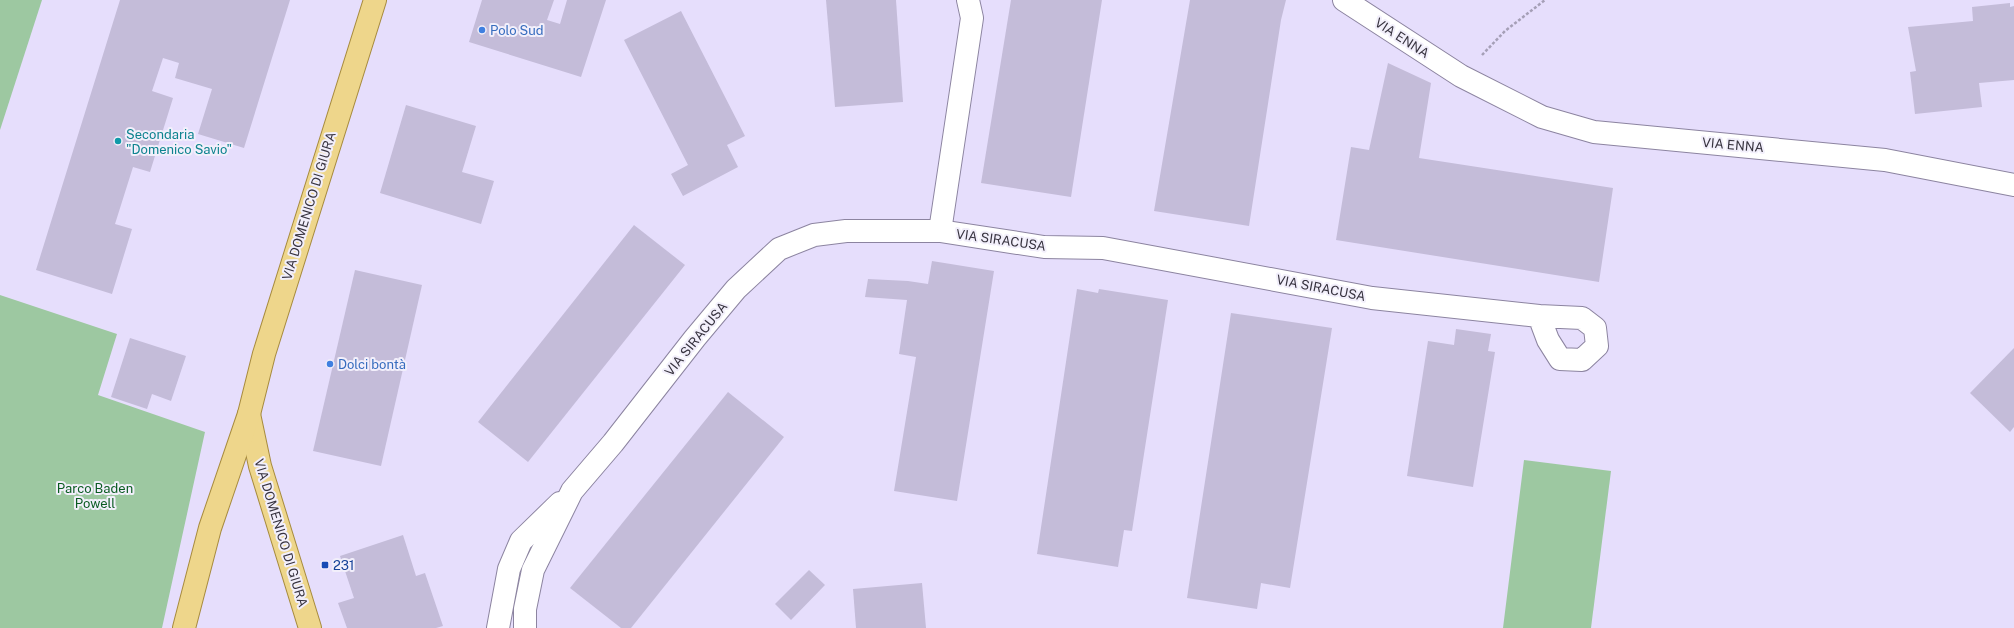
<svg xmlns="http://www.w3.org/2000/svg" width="2014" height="628" font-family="'Public Sans',sans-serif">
  <rect width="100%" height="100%" fill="#e6defc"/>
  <!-- green -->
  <g fill="#9dc8a1">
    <polygon points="0,0 42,0 0,130"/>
    <polygon points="0,295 117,334 98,395 205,432 162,628 0,628"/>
    <polygon points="1524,460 1611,471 1591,628 1503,628"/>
  </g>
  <!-- building -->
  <g fill="#c4bcd9">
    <polygon points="120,0 290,0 244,148 198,134 212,89 175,78 179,63 163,58 152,91 173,98 150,172 133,167 115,224 132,229 112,294 36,270"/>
    <polygon points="482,0 554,0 547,20 560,24 567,0 606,0 581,77 469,42"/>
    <polygon points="826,0 896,0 903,102 835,107"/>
    <polygon points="1011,0 1102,0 1071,197 981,183"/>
    <polygon points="1190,0 1286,0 1281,20 1249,226 1154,211"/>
    <polygon points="2010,3 2010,7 2014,6 2014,80 1979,83 1982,107 1915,114 1910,72 1916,71 1908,27 1973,21 1972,7"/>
    <polygon points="681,11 745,136 727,145 738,167 683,196 671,174 688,165 624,40"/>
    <polygon points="1388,63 1431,83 1419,158 1613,188 1599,282 1336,240 1351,147 1369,150"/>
    <polygon points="406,105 476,126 462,172 494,181 481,224 380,193"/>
    <polygon points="634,225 685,265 528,462 478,422"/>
    <polygon points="932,261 994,271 957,501 894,491 916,357 899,354 907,300 865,297 868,279 908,281 928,284"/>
    <polygon points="355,270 422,285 381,466 313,451"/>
    <polygon points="1077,289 1098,293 1099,289 1168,300 1132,531 1124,530 1118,567 1037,554"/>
    <polygon points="1231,313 1332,328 1290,588 1261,583 1257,609 1187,598"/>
    <polygon points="1456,329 1491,334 1488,351 1495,352 1473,487 1407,476 1428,341 1454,345"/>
    <polygon points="130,338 186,356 171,401 152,394 147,409 111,397"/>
    <polygon points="2014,348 2014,427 2010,432 1970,393"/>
    <polygon points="728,392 784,437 631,628 621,628 570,588"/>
    <polygon points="403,535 416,576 425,573 443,626 436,628 347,628 338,603 354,598 340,556"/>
    <polygon points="809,570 825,585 791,620 775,604"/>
    <polygon points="922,583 926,628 856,628 853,589"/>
  </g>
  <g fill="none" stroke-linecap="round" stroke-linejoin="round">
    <!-- street casing -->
    <g stroke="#8c84a0" stroke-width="24">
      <g id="street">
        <polyline points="1344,0 1461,76 1542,117 1594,132 1885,160 2014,185"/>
        <polyline points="940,231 972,18 968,0"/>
        <polyline points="498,628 509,569 521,541 560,503"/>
        <polyline points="525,628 525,609 533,570 572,491 613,443 695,338 736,289 779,249 814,235 846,231 940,231 1044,247 1103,248 1372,298 1539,316 1548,340 1560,359 1582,360 1597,346 1595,328 1582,318 1539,316"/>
      </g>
    </g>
    <!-- primary casing -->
    <g stroke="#a78b3e" stroke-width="24">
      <g id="primary">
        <polyline points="249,414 260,466 310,628"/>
        <polyline points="184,628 210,528 249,414 264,354 375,0"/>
      </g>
    </g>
    <!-- path -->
    <polyline stroke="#a59fb6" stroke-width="2.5" stroke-dasharray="3 2" stroke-linecap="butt" points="1482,55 1505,31 1545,0"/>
    <!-- street -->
    <use href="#street" stroke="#fff" stroke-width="22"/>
    <!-- primary -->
    <use href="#primary" stroke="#eed68b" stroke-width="22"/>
  </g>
  <!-- markers -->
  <g fill="#3f7fe0" stroke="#f2effb" stroke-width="1.5">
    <circle cx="482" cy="30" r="4"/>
    <circle cx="330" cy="364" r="4"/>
  </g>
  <circle fill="#0f9aa8" stroke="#f2effb" stroke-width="1.5" cx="118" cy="141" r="4"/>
  <rect fill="#1a4fb4" stroke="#f2effb" stroke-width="1.5" x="321" y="561" width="8" height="8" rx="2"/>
  <g text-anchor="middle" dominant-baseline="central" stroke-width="4" stroke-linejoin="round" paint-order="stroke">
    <!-- shop labels -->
    <g font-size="13" fill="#366cbe" stroke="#f2effb" text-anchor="start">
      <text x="490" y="30">Polo Sud</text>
      <text x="338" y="364">Dolci bontà</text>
    </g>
    <!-- street labels -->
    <g font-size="13" fill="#37333f" stroke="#f2effb">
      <text transform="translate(1402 38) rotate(33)">VIA ENNA</text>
      <text transform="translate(1733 145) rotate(5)">VIA ENNA</text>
      <text transform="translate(309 206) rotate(-73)">VIA DOMENICO DI GIURA</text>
      <text transform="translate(1001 240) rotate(8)">VIA SIRACUSA</text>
      <text transform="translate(1321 288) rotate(11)">VIA SIRACUSA</text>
      <text transform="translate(696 339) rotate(-51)">VIA SIRACUSA</text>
      <text transform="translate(281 533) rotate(73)">VIA DOMENICO DI GIURA</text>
    </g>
    <!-- culture labels -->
    <g font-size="13" fill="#0d838f" stroke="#f2effb" text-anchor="start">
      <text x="126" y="134">Secondaria<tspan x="126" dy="15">"Domenico Savio"</tspan></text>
    </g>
    <!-- park labels -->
    <g font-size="13" fill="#095b20" stroke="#f2effb">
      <text x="95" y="488">Parco Baden<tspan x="95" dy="15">Powell</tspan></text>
    </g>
    <!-- transit labels -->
    <g font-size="13" fill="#164399" stroke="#f2effb" text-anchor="start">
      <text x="333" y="565">231</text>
    </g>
  </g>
</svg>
